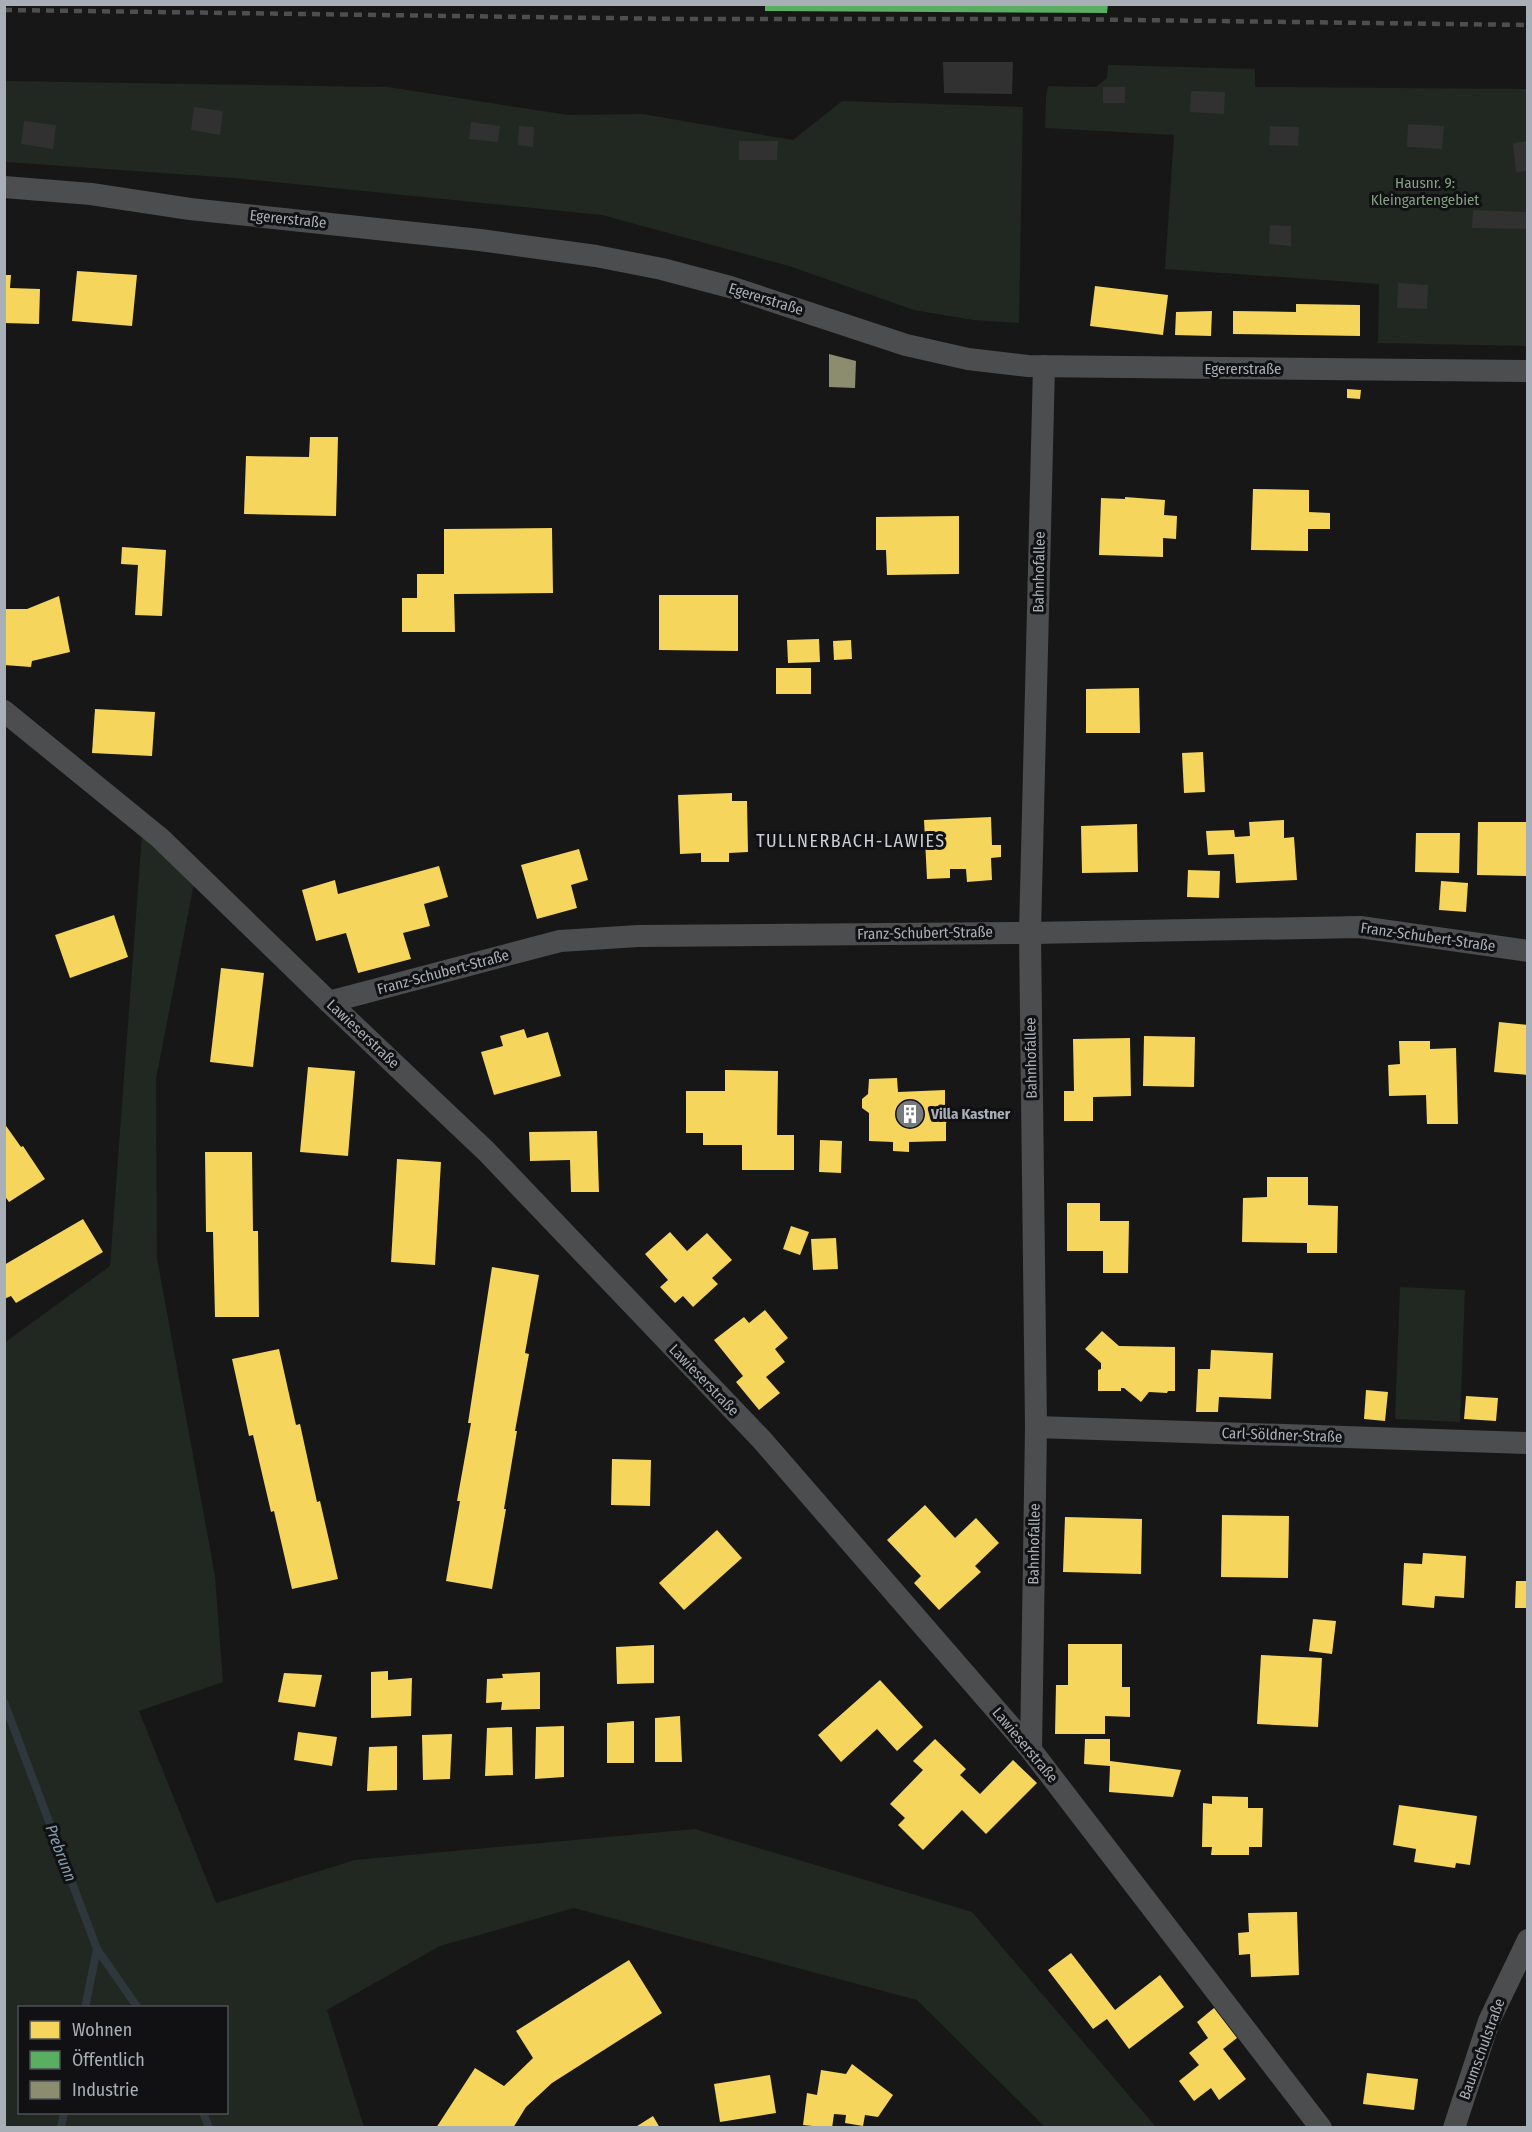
<svg xmlns="http://www.w3.org/2000/svg" width="1532" height="2132" font-family="'Fira Sans Condensed',sans-serif">
  <rect width="100%" height="100%" fill="#171717"/>
  <!-- green -->
  <g fill="#212721" fill-rule="evenodd">
    <polygon points="1108,65 1255,69 1255,87 1527,89 1527,346 1378,343 1379,284 1165,269 1174,135 1045,128 1046,97 1048,86 1096,87 1107,78"/>
    <polygon points="4,81 388,87 568,115 643,114 793,140 842,101 1023,107 1019,323 973,320 914,310 789,266 602,215 234,178 5,162"/>
    <path d="M142 835 194 883 156 1079 157 1258 215 1576 223 1682 139 1711 216 1903 355 1860 695 1829 972 1912 1156 2127H1045L917 2000 574 1908 440 1946 327 2010 364 2127H5L4 1343 110 1266ZM20 2008H226V2112H20Z"/>
    <polygon points="1400,1287 1465,1290 1460,1422 1395,1419"/>
  </g>
  <!-- homes -->
  <g fill="#f6d55c">
    <polygon points="77,271 137,275 132,326 72,321"/>
    <polygon points="4,275 11,275 10,288 40,289 39,324 4,323"/>
    <polygon points="1095,286 1168,295 1163,335 1090,326"/>
    <polygon points="1296,304 1360,305 1360,336 1233,334 1233,311 1296,312"/>
    <polygon points="1212,311 1211,336 1175,335 1176,312"/>
    <polygon points="1347,389 1361,390 1360,399 1347,398"/>
    <polygon points="310,437 338,437 336,516 244,514 246,456 309,457"/>
    <polygon points="1253,489 1309,490 1309,512 1330,513 1330,529 1308,529 1308,551 1251,550"/>
    <polygon points="1125,497 1165,500 1164,515 1177,516 1176,539 1163,538 1163,557 1099,555 1101,498 1125,499"/>
    <polygon points="959,516 959,574 887,575 886,550 876,550 876,517"/>
    <polygon points="552,528 553,593 454,594 455,632 402,632 402,598 417,598 417,574 444,574 444,529"/>
    <polygon points="122,547 166,550 162,616 135,615 138,565 121,564"/>
    <polygon points="659,595 738,595 738,651 659,650"/>
    <polygon points="59,596 70,652 32,661 31,667 4,665 4,609 27,609"/>
    <polygon points="819,639 820,662 788,663 787,640"/>
    <polygon points="851,640 852,659 834,660 833,641"/>
    <rect x="776" y="668" width="35" height="26"/>
    <polygon points="1139,688 1140,733 1086,733 1086,689"/>
    <polygon points="95,709 155,712 152,756 92,753"/>
    <polygon points="1203,752 1205,792 1184,793 1182,753"/>
    <polygon points="732,793 732,801 747,801 748,852 729,853 729,862 701,862 701,853 680,854 678,795"/>
    <polygon points="991,817 992,845 1001,845 1001,857 991,858 992,880 967,882 966,869 950,869 950,878 927,879 924,820"/>
    <polygon points="1284,820 1284,838 1294,837 1297,880 1236,883 1234,854 1208,855 1206,831 1234,830 1235,837 1250,836 1249,822"/>
    <polygon points="1478,822 1528,822 1528,876 1477,875"/>
    <polygon points="1137,824 1138,872 1082,873 1081,826"/>
    <polygon points="1416,833 1460,833 1459,873 1415,872"/>
    <polygon points="579,849 588,880 571,885 577,908 537,919 521,865"/>
    <polygon points="439,866 448,897 424,904 430,926 403,933 411,959 358,973 346,933 316,941 302,890 335,880 338,894"/>
    <polygon points="1188,870 1220,871 1219,898 1187,897"/>
    <polygon points="1441,881 1468,883 1466,912 1439,910"/>
    <polygon points="114,915 128,957 70,978 55,935"/>
    <polygon points="221,968 264,973 253,1067 210,1062"/>
    <polygon points="1499,1022 1528,1025 1528,1075 1494,1072"/>
    <polygon points="524,1029 527,1038 548,1032 561,1076 494,1095 481,1052 503,1046 500,1036"/>
    <polygon points="1144,1036 1195,1037 1194,1087 1143,1086"/>
    <polygon points="1130,1038 1131,1096 1093,1097 1093,1121 1064,1121 1064,1091 1074,1091 1073,1039"/>
    <polygon points="1399,1041 1430,1041 1430,1049 1456,1048 1458,1124 1427,1124 1426,1095 1389,1096 1388,1065 1400,1064"/>
    <polygon points="308,1067 355,1071 348,1156 300,1152"/>
    <polygon points="725,1070 778,1071 777,1135 794,1135 794,1170 742,1170 742,1145 703,1145 703,1133 686,1133 686,1091 725,1091"/>
    <polygon points="897,1078 898,1092 945,1090 945,1109 953,1115 946,1123 946,1141 909,1142 909,1152 893,1151 893,1142 869,1141 869,1113 862,1108 862,1099 868,1094 869,1079"/>
    <polygon points="4,1123 21,1147 23,1146 45,1179 9,1202 4,1195"/>
    <polygon points="597,1131 599,1192 571,1192 570,1160 530,1161 529,1132"/>
    <polygon points="820,1140 842,1141 841,1173 819,1172"/>
    <polygon points="205,1152 252,1152 253,1231 258,1231 259,1317 215,1317 213,1232 206,1232"/>
    <polygon points="397,1159 441,1162 435,1265 391,1262"/>
    <polygon points="1267,1177 1308,1177 1308,1205 1338,1206 1337,1253 1307,1253 1307,1243 1242,1242 1243,1198 1267,1197"/>
    <polygon points="1067,1203 1100,1203 1100,1221 1129,1221 1128,1273 1103,1273 1103,1251 1067,1251"/>
    <polygon points="83,1219 103,1252 16,1303 11,1296 4,1299 4,1265"/>
    <polygon points="791,1226 809,1232 800,1255 783,1249"/>
    <polygon points="670,1232 687,1251 707,1233 732,1260 712,1278 718,1284 693,1307 683,1296 675,1303 660,1287 668,1280 645,1254"/>
    <polygon points="836,1238 838,1269 813,1270 811,1239"/>
    <polygon points="492,1267 539,1275 525,1353 529,1354 515,1431 517,1431 504,1509 506,1509 492,1589 446,1581 460,1501 457,1501 471,1423 468,1423"/>
    <polygon points="765,1310 788,1338 775,1349 785,1362 766,1377 780,1393 759,1410 736,1382 743,1376 714,1340 744,1317 749,1323"/>
    <polygon points="1102,1331 1119,1346 1175,1347 1175,1391 1168,1391 1167,1393 1149,1392 1141,1402 1124,1388 1121,1388 1121,1391 1098,1391 1098,1370 1101,1369 1101,1363 1085,1349"/>
    <polygon points="279,1349 296,1425 300,1424 317,1502 320,1501 338,1579 292,1589 274,1511 271,1512 253,1435 249,1436 232,1359"/>
    <polygon points="1211,1350 1273,1353 1271,1399 1219,1397 1218,1412 1196,1412 1198,1369 1210,1369"/>
    <polygon points="1366,1390 1388,1392 1385,1421 1364,1419"/>
    <polygon points="1466,1396 1498,1398 1496,1421 1464,1419"/>
    <polygon points="612,1459 651,1460 650,1506 611,1505"/>
    <polygon points="925,1505 955,1538 976,1518 999,1543 975,1566 981,1572 939,1610 914,1583 921,1576 887,1540"/>
    <polygon points="1222,1515 1289,1516 1288,1578 1221,1577"/>
    <polygon points="1065,1517 1142,1519 1141,1574 1063,1572"/>
    <polygon points="717,1530 742,1558 684,1610 659,1583"/>
    <polygon points="1423,1553 1466,1556 1464,1598 1435,1596 1434,1608 1402,1605 1404,1563 1422,1564"/>
    <polygon points="1516,1581 1528,1581 1528,1608 1515,1608"/>
    <polygon points="1313,1619 1336,1621 1332,1654 1309,1651"/>
    <polygon points="1068,1644 1122,1644 1122,1687 1130,1687 1130,1717 1105,1716 1105,1734 1055,1734 1056,1685 1068,1685"/>
    <polygon points="654,1645 654,1683 617,1684 616,1647"/>
    <polygon points="1261,1655 1322,1658 1318,1727 1257,1724"/>
    <polygon points="388,1671 388,1680 412,1678 411,1716 371,1718 371,1672"/>
    <polygon points="540,1672 540,1709 501,1710 502,1702 486,1703 487,1679 503,1678 502,1674"/>
    <polygon points="284,1673 322,1675 315,1707 278,1702"/>
    <polygon points="880,1680 923,1727 897,1751 877,1729 841,1762 818,1735"/>
    <polygon points="680,1716 682,1762 655,1762 655,1718"/>
    <polygon points="634,1721 634,1763 607,1763 607,1723"/>
    <polygon points="564,1726 564,1777 535,1779 536,1727"/>
    <polygon points="512,1727 513,1775 485,1776 487,1728"/>
    <polygon points="298,1732 337,1737 332,1766 294,1760"/>
    <polygon points="452,1734 450,1779 423,1780 422,1735"/>
    <polygon points="935,1739 966,1769 960,1775 980,1794 1013,1760 1037,1783 986,1834 962,1810 923,1850 898,1825 905,1818 890,1804 923,1770 913,1761"/>
    <polygon points="1085,1739 1110,1739 1110,1761 1181,1770 1173,1797 1109,1792 1110,1766 1084,1764"/>
    <polygon points="397,1746 397,1790 367,1791 369,1747"/>
    <polygon points="1212,1796 1248,1797 1248,1808 1263,1808 1262,1847 1249,1847 1249,1855 1211,1855 1212,1847 1202,1847 1203,1803 1212,1804"/>
    <polygon points="1399,1805 1477,1816 1470,1865 1456,1863 1455,1868 1414,1862 1416,1849 1393,1845"/>
    <polygon points="1297,1912 1299,1975 1251,1977 1250,1954 1239,1955 1238,1933 1249,1932 1248,1913"/>
    <polygon points="1071,1953 1115,2010 1160,1975 1184,2007 1129,2049 1107,2019 1093,2029 1048,1970"/>
    <polygon points="629,1960 662,2013 552,2083 526,2107 513,2128 436,2128 475,2068 504,2086 533,2058 516,2031"/>
    <polygon points="1214,2008 1237,2038 1223,2049 1246,2079 1219,2100 1211,2088 1194,2101 1179,2081 1199,2065 1189,2053 1208,2038 1197,2022"/>
    <polygon points="852,2064 893,2095 878,2117 865,2115 863,2126 845,2123 846,2115 834,2114 832,2128 803,2125 807,2093 817,2095 821,2070 846,2074"/>
    <polygon points="1367,2073 1418,2079 1414,2110 1363,2104"/>
    <polygon points="770,2075 776,2113 720,2122 714,2084"/>
    <polygon points="653,2116 660,2128 634,2128"/>
  </g>
  <!-- public -->
  <polygon fill="#5aae61" points="765,4 1108,4 1107,13 765,11"/>
  <!-- industry -->
  <polygon fill="#8c8c6e" points="829,354 856,361 855,388 829,387"/>
  <g fill="none" stroke-linecap="round" stroke-linejoin="round">
    <!-- stream -->
    <g stroke="#2e373b" stroke-width="8">
      <polyline points="4,1702 97,1949 85,2008"/>
      <polyline points="97,1949 138,2008"/>
      <polyline points="203,2112 209,2128"/>
      <polyline points="61,2128 64,2112"/>
    </g>
  </g>
  <!-- building -->
  <g fill="#313132">
    <polygon points="943,62 1013,62 1012,94 944,93"/>
    <rect x="1103" y="87" width="22" height="16"/>
    <polygon points="1191,91 1225,92 1224,114 1190,112"/>
    <polygon points="194,107 223,111 220,135 191,130"/>
    <polygon points="24,121 56,125 53,149 21,144"/>
    <polygon points="471,122 500,126 498,142 469,139"/>
    <polygon points="1408,124 1444,126 1442,149 1407,147"/>
    <polygon points="519,126 534,127 533,147 518,145"/>
    <polygon points="1270,126 1299,127 1298,146 1269,145"/>
    <polygon points="739,141 778,141 777,160 739,160"/>
    <polygon points="1528,141 1528,171 1516,172 1513,143"/>
    <polygon points="1473,210 1528,212 1528,229 1472,228"/>
    <polygon points="1270,225 1291,226 1291,246 1269,244"/>
    <polygon points="1398,283 1428,285 1427,309 1397,308"/>
  </g>
  <g fill="none" stroke-linecap="round" stroke-linejoin="round">
    <!-- street -->
    <g stroke="#4b4d4f" stroke-width="22">
      <polyline points="4,187 91,194 190,209 480,240 596,256 662,269 730,287 906,345 968,359 1028,366 1528,371"/>
      <polyline points="4,711 160,838 329,1002 487,1152 762,1440 1031,1750 1321,2128"/>
      <polyline points="329,1002 560,941 638,936 1030,933 1360,927 1528,951"/>
      <polyline points="1036,1427 1528,1443"/>
      <polyline points="1031,1750 1036,1427 1030,933 1044,366"/>
      <polyline points="1454,2128 1489,2021 1528,1940"/>
    </g>
    <!-- rail -->
    <polyline stroke="#4c4e50" stroke-width="4.5" stroke-dasharray="8 6" stroke-linecap="butt" points="4,10 680,19 1055,19 1528,25"/>
  </g>
  <!-- icons -->
  <defs>
    <g id="building-disc" transform="scale(1.5)"><circle r="9.5" fill="#767a7e" stroke="#111113"/><path d="M-4-6H4V6H1V3H-1V6H-4ZM-2.5-4.3h1.7v1.8h-1.7ZM.8-4.3h1.7v1.8H.8ZM-2.5-1h1.7V.8h-1.7ZM.8-1h1.7V.8H.8Z" fill="#fff"/></g>
  </defs>
  <g fill-rule="evenodd">
    <use href="#building-disc" x="910" y="1114"/>
  </g>
  <g text-anchor="middle" dominant-baseline="central" stroke-width="6" stroke-linejoin="round" paint-order="stroke">
    <!-- park labels -->
    <g font-size="15" fill="#849f82" stroke="#111113">
      <text x="1425" y="183">Hausnr. 9:<tspan x="1425" dy="17">Kleingartengebiet</tspan></text>
    </g>
    <!-- street labels -->
    <g font-size="15" fill="#a9afb6" stroke="#111113">
      <text transform="translate(288 219) rotate(6)">Egererstraße</text>
      <text transform="translate(766 299) rotate(17)">Egererstraße</text>
      <text x="1243" y="369">Egererstraße</text>
      <text transform="translate(1039 572) rotate(-89)">Bahnhofallee</text>
      <text transform="translate(925 933) rotate(-1)">Franz-Schubert-Straße</text>
      <text transform="translate(1428 937) rotate(8)">Franz-Schubert-Straße</text>
      <text transform="translate(443 972) rotate(-15)">Franz-Schubert-Straße</text>
      <text transform="translate(363 1034) rotate(43)">Lawieserstraße</text>
      <text transform="translate(1031 1058) rotate(-91)">Bahnhofallee</text>
      <text transform="translate(704 1380) rotate(46)">Lawieserstraße</text>
      <text transform="translate(1282 1435) rotate(2)">Carl-Söldner-Straße</text>
      <text transform="translate(1034 1544) rotate(-89)">Bahnhofallee</text>
      <text transform="translate(1025 1745) rotate(50)">Lawieserstraße</text>
      <text transform="translate(1482 2049) rotate(-70)">Baumschulstraße</text>
    </g>
    <!-- poi labels -->
    <g font-size="15" font-weight="bold" fill="#a9afb6" stroke="#111113" text-anchor="start">
      <text x="931" y="1114">Villa Kastner</text>
    </g>
    <!-- water labels -->
    <g font-size="16" font-style="italic" fill="#849eae" stroke="#111113">
      <text transform="translate(61 1853) rotate(69)">Prebrunn</text>
    </g>
    <!-- quarter labels -->
    <g font-size="18" letter-spacing="1.5" fill="#cacdd3" stroke="#111113">
      <text x="851" y="841">TULLNERBACH-LAWIES</text>
    </g>
  </g>
  <!-- border -->
  <rect width="1532" height="2132" fill="none" stroke="#a9afb6" stroke-width="12"/>
  <!-- legend -->
  <rect x="18" y="2006" width="210" height="108" fill="#111113" stroke="#4e5054" stroke-width="1.5"/>
  <rect x="30" y="2021" width="30" height="18" fill="#f6d55c" stroke="#4e5054" stroke-width="1.5"/>
  <text x="72" y="2036" font-size="18" fill="#a9afb6">Wohnen</text>
  <rect x="30" y="2051" width="30" height="18" fill="#5aae61" stroke="#4e5054" stroke-width="1.5"/>
  <text x="72" y="2066" font-size="18" fill="#a9afb6">Öffentlich</text>
  <rect x="30" y="2081" width="30" height="18" fill="#8c8c6e" stroke="#4e5054" stroke-width="1.5"/>
  <text x="72" y="2096" font-size="18" fill="#a9afb6">Industrie</text>
</svg>
